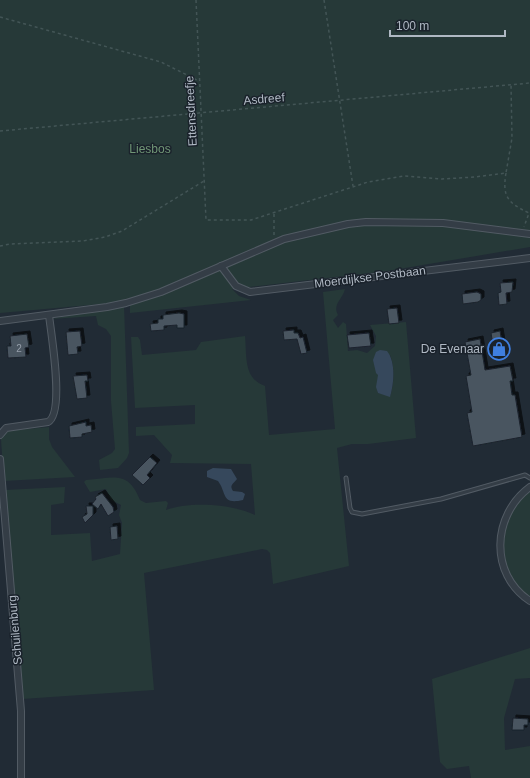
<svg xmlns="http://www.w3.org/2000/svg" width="530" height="778" font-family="Helvetica,sans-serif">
  <defs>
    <filter id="shadow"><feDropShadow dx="3" dy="-3" stdDeviation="0" flood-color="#0009"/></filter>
  </defs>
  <rect width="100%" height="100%" fill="#212b35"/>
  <!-- green -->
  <g fill="#263938" fill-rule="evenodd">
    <polygon points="0,0 530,0 530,247 387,271 232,289 239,296 251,300 130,313 130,303 135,301 0,313"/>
    <path d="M345 289C343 299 332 304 338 315L333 320 338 328 343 322 346 324 348 351 357 350 367 353 375 346 376 336 370 325 406 322 416 438 368 444H352L337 448 349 566 273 584 270 553 267 550 262 549 144 573 154 690 22 699 5 490 65 487 64 503 51 505V535L90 533 92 561 120 554 122 523 119 515 121 505 111 500 106 489 90 492 84 482 86 480C114 478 128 470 140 500L146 503 166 501 168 503 166 510C190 501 232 504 255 515L251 464 170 463 172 455 154 435 136 436V427L195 424V405L135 408 131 337H138L140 340 142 355 196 350 201 342 245 336C247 356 243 378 265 386L269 435 335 429 323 292ZM390 355C395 367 394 385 390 396L378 393C374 378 383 367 390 355Z"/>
    <polygon points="124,305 129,453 127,458 118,468 100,470 99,460 112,453 115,449 111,401 111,336 106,329 98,325 96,316 51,319"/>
    <polygon points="49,427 49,439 52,447 75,477 4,481 1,440 1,435 5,431"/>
    <path d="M530 490V597C508 583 497 553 503 528 506 515 520 498 530 490Z"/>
    <polygon points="530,648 530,678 515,679 504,718 505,750 530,746 530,778 471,778 469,766 447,769 440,762 432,679"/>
  </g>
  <!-- water -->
  <g fill="#36485c">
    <path d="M380 350 387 351C396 362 394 384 390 397L378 393 376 387 378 375 376 373 373 360 376 352Z"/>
    <path d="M213 468 231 469 237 479C233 484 229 485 233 491L242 492 245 494 243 500C221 505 227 493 218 481L207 477V471Z"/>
  </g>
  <!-- building -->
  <g fill="#4a5561" stroke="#1c242d" filter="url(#shadow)">
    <polygon points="513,282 512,292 506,293 507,304 499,305 498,293 501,292 500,283"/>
    <polygon points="477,292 481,294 481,300 478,302 463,304 462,294"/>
    <polygon points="397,308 399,323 389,324 387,309"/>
    <polygon points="179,313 184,314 184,328 177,328 177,325 164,326 164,330 151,331 150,324 158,323 158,319 163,319 163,315"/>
    <polygon points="294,330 294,333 298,333 300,338 303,337 307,353 301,354 297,339 284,340 283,331"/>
    <polygon points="80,331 82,346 77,347 78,354 68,355 66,332"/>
    <polygon points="500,331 504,355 495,357 491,333"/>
    <polygon points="369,333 371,346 349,348 347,335"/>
    <polygon points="27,334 29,347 25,348 26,357 8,358 7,346 11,346 10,336"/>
    <polygon points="480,339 485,370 510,366 513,381 510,381 512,395 515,395 522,437 473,446 467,413 472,412 466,376 471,375 465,342"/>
    <polygon points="87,375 88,381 85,381 87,398 77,399 73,376"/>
    <polygon points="86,422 86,426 91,425 92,432 82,434 82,437 70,438 69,426"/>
    <polygon points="150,457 157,463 147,475 150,478 143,485 132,475"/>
    <polygon points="102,493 113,507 114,512 108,516 101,504 98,509 92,504 96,499 95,497"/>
    <polygon points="86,506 93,506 93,515 85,523 82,517 87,514"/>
    <polygon points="117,526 118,539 111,540 110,527"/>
    <polygon points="513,718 528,719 528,725 524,725 524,730 512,730"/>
  </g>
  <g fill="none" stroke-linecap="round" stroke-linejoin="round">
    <!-- lane casing -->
    <g stroke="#525b64" stroke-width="5">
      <polyline id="lane" points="346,478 350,508 352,512 362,514 441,499 525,475 530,478"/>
    </g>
    <!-- street casing -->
    <g stroke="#525b64" stroke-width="8">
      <g id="street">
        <polyline points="221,266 236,286 250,292 530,258"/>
        <polyline points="0,321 107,307 126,303 161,292 284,239 348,224 366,222 443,223 530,234"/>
        <path d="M0 435 6 428 48 422C65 413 51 334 49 315"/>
        <polyline points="0,459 21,711 21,778"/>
        <path d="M530 487C492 515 489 574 530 601"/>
      </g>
    </g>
    <!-- path -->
    <g stroke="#435556" stroke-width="1.5" stroke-dasharray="3 3" stroke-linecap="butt">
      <polyline points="196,0 206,220 251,220 368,182 404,176 442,179 475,177 506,173 512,138 511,84"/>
      <polyline points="324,0 353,186"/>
      <polyline points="0,17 161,62 199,81"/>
      <polyline points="0,131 530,83"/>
      <path d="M506 173C502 197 508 203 529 213L524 227"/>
      <polyline points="274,235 274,213"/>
      <polyline points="0,246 10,244 83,241 105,237 122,231 204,181"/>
    </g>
    <!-- lane -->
    <use href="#lane" stroke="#343d46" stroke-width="3"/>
    <!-- street -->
    <use href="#street" stroke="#343d46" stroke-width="6"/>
  </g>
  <!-- icons -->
  <defs>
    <g id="shop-ring" transform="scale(1.15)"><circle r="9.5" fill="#1a222b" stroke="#3f7fe0" stroke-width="1.5"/><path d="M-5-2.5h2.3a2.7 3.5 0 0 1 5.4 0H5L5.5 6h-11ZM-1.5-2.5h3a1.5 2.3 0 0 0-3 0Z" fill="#3f7fe0"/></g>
  </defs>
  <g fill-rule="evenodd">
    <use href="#shop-ring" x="499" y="349"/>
  </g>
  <g text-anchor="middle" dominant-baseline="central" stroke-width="3" stroke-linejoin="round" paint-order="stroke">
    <!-- number labels -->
    <g font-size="10" fill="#969faa">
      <text x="19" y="348">2</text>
    </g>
    <!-- street labels -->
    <g font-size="12" fill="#afb8c3" stroke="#1a222b">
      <text transform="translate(264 99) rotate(-5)">Asdreef</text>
      <text transform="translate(191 111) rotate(-93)">Ettensdreefje</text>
      <text transform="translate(370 277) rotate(-7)">Moerdijkse Postbaan</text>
      <text transform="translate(15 630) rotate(-95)">Schuilenburg</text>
    </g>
    <!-- park labels -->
    <g font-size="12" fill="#709676" stroke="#1a222b">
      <text x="150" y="149">Liesbos</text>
    </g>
    <!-- poi labels -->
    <g font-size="12" fill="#afb8c3" stroke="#1a222b" text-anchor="end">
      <text x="484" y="349">De Evenaar</text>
    </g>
  </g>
  <!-- scale -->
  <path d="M390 30v6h115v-6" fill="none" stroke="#afb8c3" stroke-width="2"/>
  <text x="396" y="30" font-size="12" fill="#afb8c3" stroke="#1a222b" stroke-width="3" paint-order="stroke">100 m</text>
</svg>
